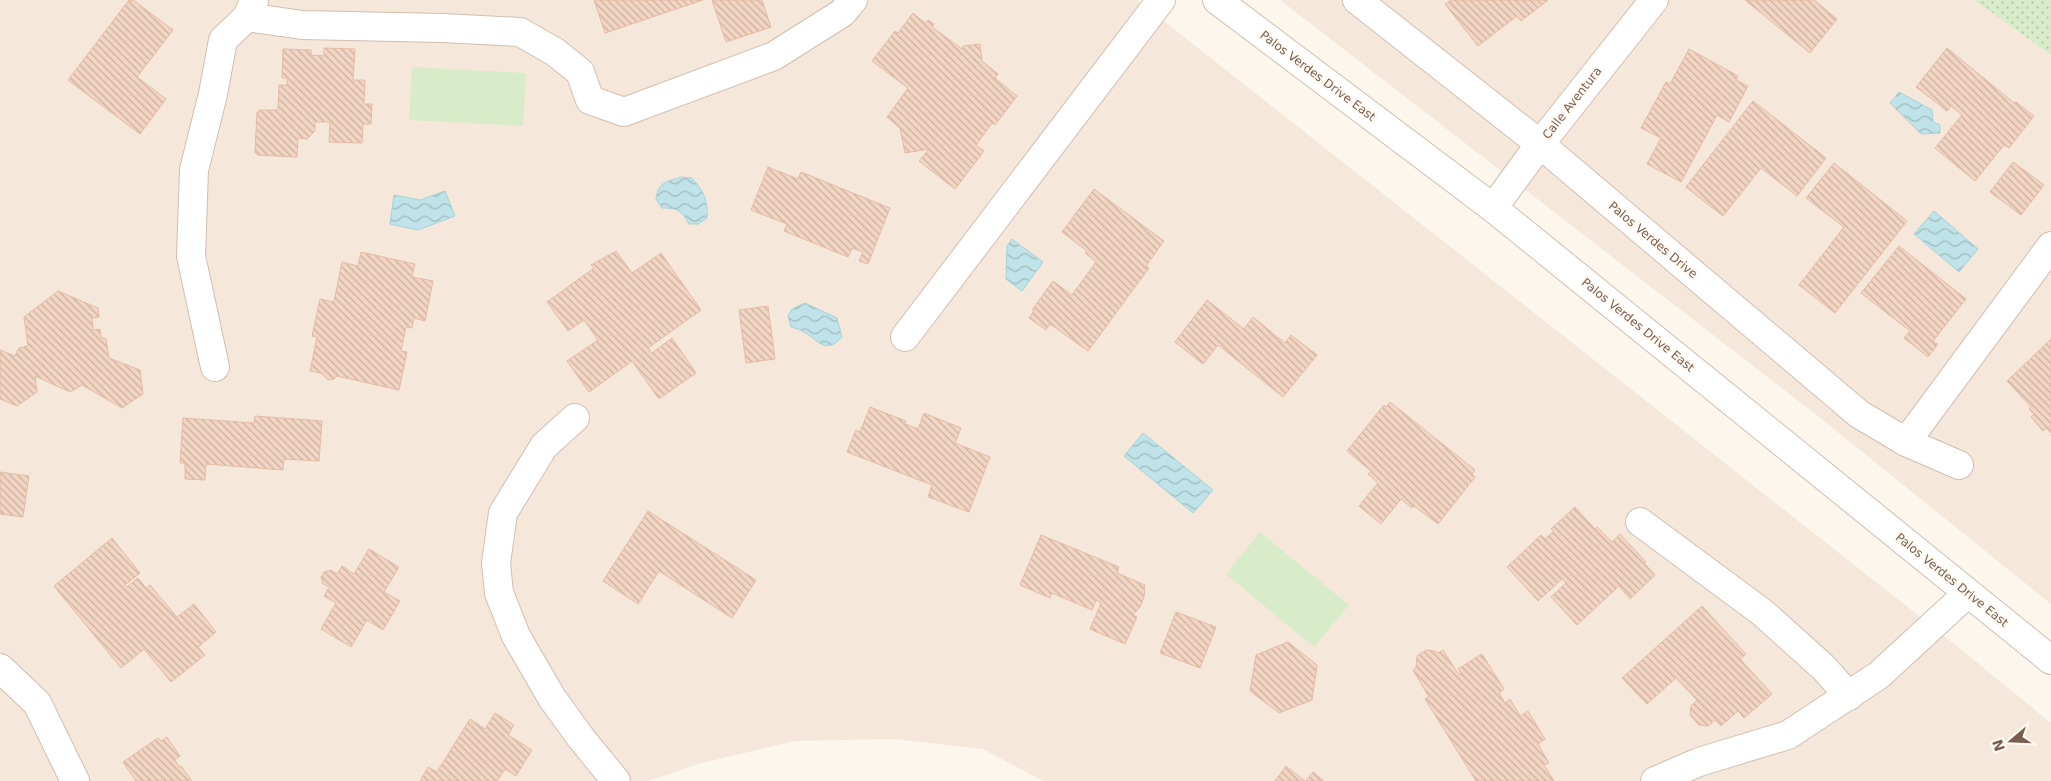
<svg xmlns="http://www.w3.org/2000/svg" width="2051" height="781" font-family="'DejaVu Sans',sans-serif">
  <defs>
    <pattern id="grass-dots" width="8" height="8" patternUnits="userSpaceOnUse" patternTransform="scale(1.25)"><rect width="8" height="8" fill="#d8ecc9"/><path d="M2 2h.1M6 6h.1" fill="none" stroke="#b4c2a5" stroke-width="1.8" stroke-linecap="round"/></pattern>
    <pattern id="water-waves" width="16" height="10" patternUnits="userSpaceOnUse" patternTransform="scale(1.25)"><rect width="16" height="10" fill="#bfe3e8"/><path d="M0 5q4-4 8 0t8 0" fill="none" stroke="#a0bbbe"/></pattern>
    <pattern id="building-back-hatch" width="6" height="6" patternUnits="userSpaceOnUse" patternTransform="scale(1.25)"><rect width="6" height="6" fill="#f3d5c3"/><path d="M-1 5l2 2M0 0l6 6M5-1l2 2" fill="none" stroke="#cab0a1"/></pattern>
  </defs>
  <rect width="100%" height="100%" fill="#fdf6ec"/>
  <!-- residential -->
  <g fill="#f5e8da">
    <polygon points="0,0 1137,0 1942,634 2051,723 2051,781 1043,781 983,749 894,739 795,741 698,764 649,781 0,781"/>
    <polygon points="1280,0 1974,0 2051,55 2051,604 1814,413"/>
  </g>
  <!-- grass -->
  <polygon fill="url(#grass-dots)" points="1974,0 2051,0 2051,55"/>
  <!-- pitch -->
  <g fill="#d8ecc9">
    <polygon points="412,67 526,73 523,126 409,120"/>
    <polygon points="1260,532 1349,605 1314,647 1226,574"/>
  </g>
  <!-- water -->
  <g fill="url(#water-waves)" stroke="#a5d3da">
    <polygon points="1899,92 1932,110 1933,122 1940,125 1940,133 1921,134 1890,103"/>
    <path d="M681 177 692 178C704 192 708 199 707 218L698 224H689C681 210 678 208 662 208L656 199C658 182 666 182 681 177Z"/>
    <polygon points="445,191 455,216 418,230 390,224 394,195 420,200"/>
    <polygon points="1934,211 1978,249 1959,272 1914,234"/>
    <polygon points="1012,239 1043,262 1022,291 1006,279 1007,246"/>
    <path d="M805 303 837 318 842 337C825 356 818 339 802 331 799 329 794 328 791 327L788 316 792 309Z"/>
    <polygon points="1143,433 1213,490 1193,513 1124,456"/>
  </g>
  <!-- building -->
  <g fill="url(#building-back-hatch)" stroke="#e6bba3">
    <polygon points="129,0 133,0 173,30 137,77 166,99 140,134 68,80"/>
    <polygon points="594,0 703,0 605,33"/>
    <polygon points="712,0 762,0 771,27 726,42"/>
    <polygon points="1451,0 1548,0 1521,21 1517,16 1478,46 1445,4"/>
    <polygon points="1745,0 1814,0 1837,19 1810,53"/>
    <polygon points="913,13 925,23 928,20 934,24 932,27 962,49 963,46 980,44 982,61 998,74 995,78 1017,96 995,125 992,123 976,145 984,151 955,189 919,161 929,149 905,153 900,128 887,117 908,88 872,61 895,31 898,33"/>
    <polygon points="324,48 355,49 353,80 365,80 364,104 372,104 371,124 363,124 362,143 329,142 330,122 315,122 315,131 307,139 298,138 297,157 257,155 257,153 255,153 257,112 259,112 259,110 278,110 279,85 287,85 287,78 282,78 283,49 311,50 311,55 324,56"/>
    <polygon points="1947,48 2014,103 2016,102 2034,116 2009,148 2004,145 1975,181 1935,148 1962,115 1951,106 1947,111 1916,87"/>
    <polygon points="1689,49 1738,76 1736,80 1748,86 1729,122 1717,115 1681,182 1647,164 1661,138 1641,128 1666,82 1670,84"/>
    <polygon points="1753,101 1826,158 1797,196 1761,168 1723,216 1686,187"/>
    <polygon points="2013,162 2044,185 2021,215 1990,192"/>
    <polygon points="1834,163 1907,221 1835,313 1799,285 1844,227 1806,198"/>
    <polygon points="768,167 798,179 801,172 890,208 868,264 859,261 863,252 852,248 848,257 784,231 787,224 751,210"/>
    <polygon points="1094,189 1164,241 1146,266 1149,268 1088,351 1050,324 1046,330 1029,318 1034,311 1032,310 1053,281 1072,295 1096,262 1085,253 1087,251 1062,232"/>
    <polygon points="1899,246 1966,299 1933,341 1938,344 1928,357 1904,338 1910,331 1861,293"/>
    <polygon points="616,251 632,273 661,253 701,310 648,348 652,353 672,338 696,373 659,399 632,361 589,392 567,361 598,340 584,320 568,331 547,302 594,268 591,265"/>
    <polygon points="361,252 415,264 412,277 433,281 425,321 414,318 412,328 406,327 401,351 407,352 399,390 337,376 334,379 328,380 321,373 310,371 317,337 312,336 320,299 334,302 342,262 358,266"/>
    <polygon points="58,291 98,308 99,317 92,318 93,330 100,329 101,337 106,339 109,358 140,370 143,394 122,408 82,385 70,392 35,376 37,392 17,406 0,399 0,350 15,356 19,348 28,346 24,317"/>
    <polygon points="1207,300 1244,329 1253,317 1285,343 1291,335 1317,355 1283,397 1218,345 1203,364 1175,342"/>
    <polygon points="768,306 775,359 746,363 739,310"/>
    <polygon points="2051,339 2051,433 2046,428 2043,431 2031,417 2034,414 2029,409 2031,407 2007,381"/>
    <polygon points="1390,402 1475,470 1472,474 1475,477 1438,524 1414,506 1412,508 1401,499 1381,524 1359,506 1378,483 1368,474 1371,471 1347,451 1384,405 1386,407"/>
    <polygon points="870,407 906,421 905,424 918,429 924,413 961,428 955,443 990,457 969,512 928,497 932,485 847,452 856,430 860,432"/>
    <polygon points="255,416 322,421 319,461 284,459 283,470 206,464 205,480 185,479 185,463 180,463 183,418 254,423"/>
    <polygon points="0,472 29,476 23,517 0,514"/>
    <polygon points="1575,507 1595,529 1597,527 1612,542 1620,534 1646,562 1644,563 1655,575 1630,599 1619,586 1577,625 1551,597 1566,583 1562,579 1538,601 1507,567 1541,535 1545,539 1554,531 1551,529"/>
    <polygon points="648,511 756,580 732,618 659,571 638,604 603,581"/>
    <polygon points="1041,535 1119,567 1117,573 1145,585 1144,597 1140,607 1133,615 1137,617 1125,644 1090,629 1101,603 1096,600 1092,610 1052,593 1050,598 1020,585"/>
    <polygon points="112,538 140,573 125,585 127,587 138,578 146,588 150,585 177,617 194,604 216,632 198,647 205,655 171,682 144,649 121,668 54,586"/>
    <polygon points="369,549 399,567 384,592 400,601 383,630 367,620 351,647 321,629 336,603 324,596 329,587 323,584 321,577 324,572 331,570 337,574 342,566 354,574"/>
    <polygon points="1702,606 1746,654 1740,659 1772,694 1744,718 1738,711 1721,726 1715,720 1708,726 1699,725 1690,715 1691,706 1697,700 1676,678 1647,704 1622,678"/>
    <polygon points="1176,612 1216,627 1200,668 1160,653"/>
    <polygon points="1288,642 1317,665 1312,700 1279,713 1250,691 1256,655"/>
    <polygon points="1426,650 1435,651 1438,653 1443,650 1459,675 1461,673 1458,669 1482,654 1504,689 1499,693 1505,703 1510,699 1520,716 1528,711 1545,739 1538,744 1549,763 1544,765 1554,781 1476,781 1425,699 1429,697 1413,670 1416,668 1417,656"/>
    <polygon points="495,713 514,725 508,735 532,750 516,776 505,769 497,781 420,781 428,767 437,772 470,719 485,729"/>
    <polygon points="167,737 180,756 175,760 179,767 181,766 192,781 136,781 123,762 158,738 161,741"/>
    <polygon points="1286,766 1305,781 1275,781"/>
    <polygon points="1313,772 1324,781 1306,781"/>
  </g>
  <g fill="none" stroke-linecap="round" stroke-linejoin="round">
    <!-- minor casing -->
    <g stroke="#d1beb0" stroke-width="30">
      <g id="minor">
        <polyline points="1217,0 1493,208 2051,660"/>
        <polyline points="1357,0 1540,144 1859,414 1906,442 1959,465"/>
        <polyline points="247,17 302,25 443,28 520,32 555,52 580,72 590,100 624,112 774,56 842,13 853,0"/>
        <polyline points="1493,208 1540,144 1654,0"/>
        <polyline points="905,337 1161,0"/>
        <polyline points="215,367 191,256 194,170 213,94 223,40 247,17 254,1"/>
        <polyline points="575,418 544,446 503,513 496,563 499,593 516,636 552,698 581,738 616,781"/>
        <polyline points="1906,442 2051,246"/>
        <polyline points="1640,522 1763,613 1824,668 1849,696"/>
        <polyline points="0,668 37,703 75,781"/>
        <polyline points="1655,781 1699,762 1788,735 1879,675 1968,593"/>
      </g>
    </g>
    <!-- minor -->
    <use href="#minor" stroke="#fff" stroke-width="28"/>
  </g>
  <g text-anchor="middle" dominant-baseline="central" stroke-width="4.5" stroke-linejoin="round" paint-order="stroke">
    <!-- street labels -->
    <g font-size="12" fill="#7a5c4d" stroke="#fffaf3">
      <text transform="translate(1318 76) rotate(37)">Palos Verdes Drive East</text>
      <text transform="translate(1572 103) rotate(-52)">Calle Aventura</text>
      <text transform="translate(1653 240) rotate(40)">Palos Verdes Drive</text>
      <text transform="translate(1638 325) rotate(39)">Palos Verdes Drive East</text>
      <text transform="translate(1952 580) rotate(39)">Palos Verdes Drive East</text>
    </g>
  </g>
  <!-- north arrow -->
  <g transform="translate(2011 741) rotate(251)" stroke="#fffaf3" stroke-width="4" paint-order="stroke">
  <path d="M0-4L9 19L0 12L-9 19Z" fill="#7a5c4d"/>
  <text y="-8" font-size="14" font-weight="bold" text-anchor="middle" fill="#7a5c4d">N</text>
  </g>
</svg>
